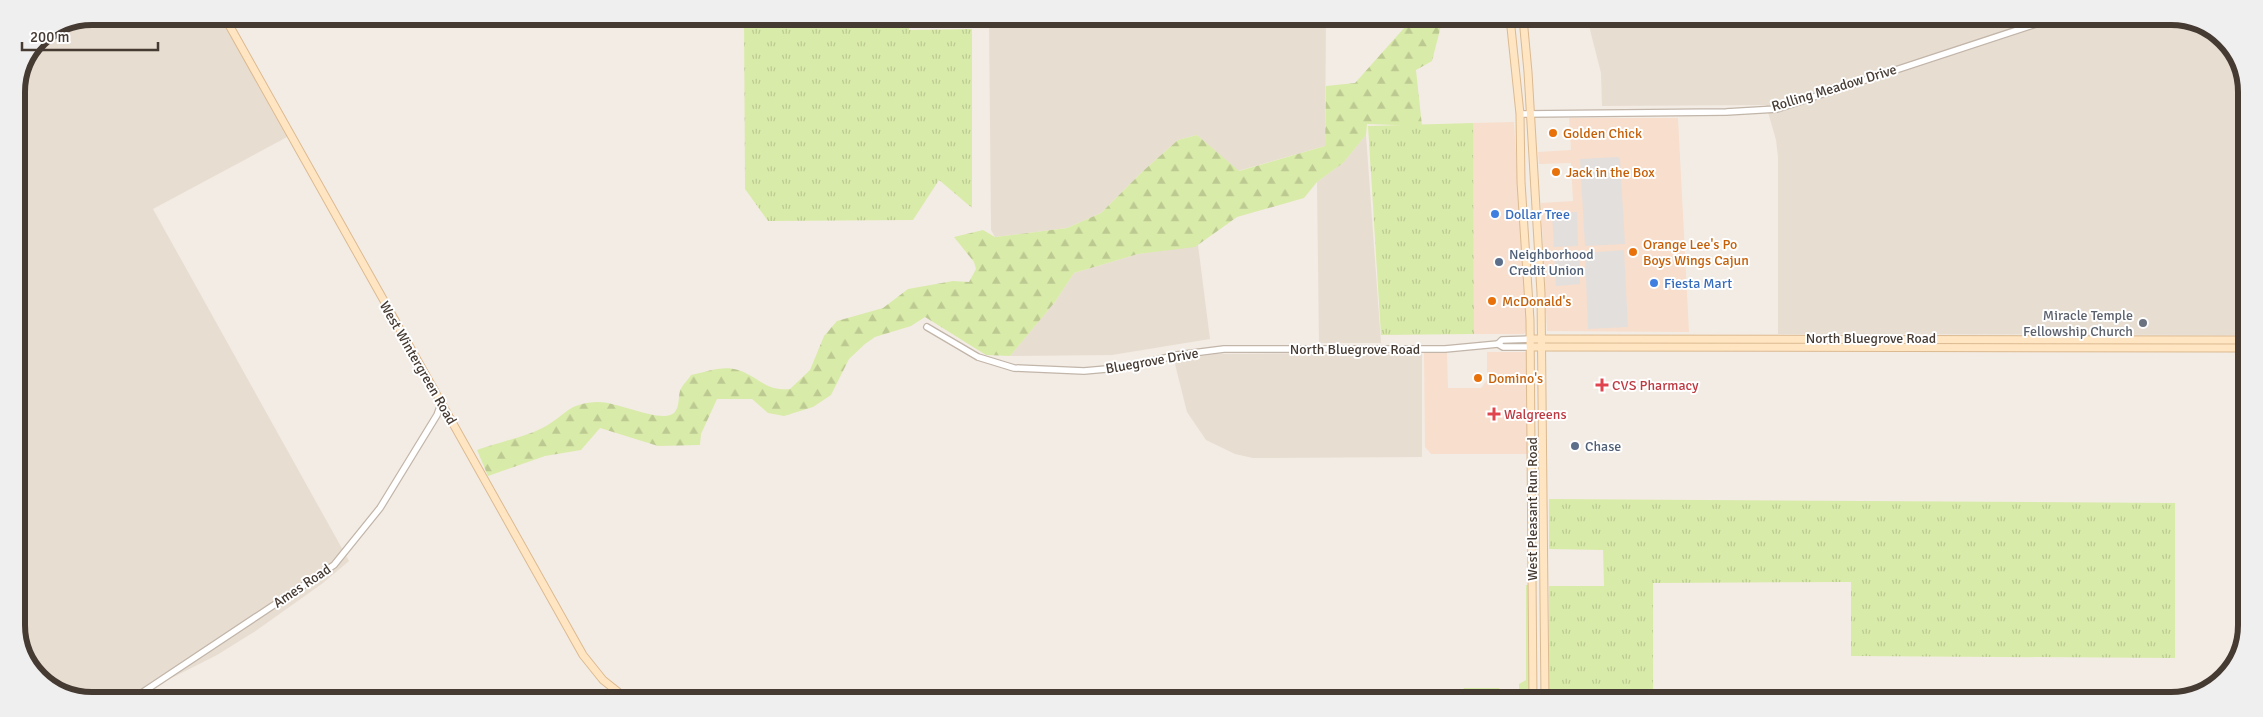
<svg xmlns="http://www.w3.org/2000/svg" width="2263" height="717" font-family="Signika,sans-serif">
  <defs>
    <pattern id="grass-tufts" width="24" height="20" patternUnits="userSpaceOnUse" patternTransform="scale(1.25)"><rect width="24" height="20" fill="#d9eba9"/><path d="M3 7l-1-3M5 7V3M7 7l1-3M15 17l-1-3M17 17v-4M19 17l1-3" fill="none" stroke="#bcca92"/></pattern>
    <pattern id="forest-firs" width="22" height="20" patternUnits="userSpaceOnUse" patternTransform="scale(1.25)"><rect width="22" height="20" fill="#d9eba9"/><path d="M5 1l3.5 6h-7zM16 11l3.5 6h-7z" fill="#bcca92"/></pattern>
  </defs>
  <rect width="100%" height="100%" fill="#f3ece4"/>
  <!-- residential -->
  <g fill="#e8ddd1">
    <polygon points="92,16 222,16 289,136 153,209 349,561 323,583 257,630 217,655 132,698 72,698 32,671 16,631 16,91 39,38"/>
    <polygon points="989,17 1326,18 1325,146 1238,171 1197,135 1178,140 1143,171 1101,213 1067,228 995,237 991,230"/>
    <polygon points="1587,18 2191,19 2231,46 2247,86 2245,335 1778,334 1778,157 1776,140 1766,105 1602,106 1601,73"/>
    <polygon points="1366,135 1381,343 1319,343 1317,182 1343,163"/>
    <polygon points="1198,245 1210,339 1112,355 1010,356 1055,302 1074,273 1138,254"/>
    <polygon points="1422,352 1422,457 1253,458 1235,454 1206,440 1187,412 1174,360 1216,354"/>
  </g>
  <!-- commercial -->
  <g fill="#f8decc">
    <polygon points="1569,118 1678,118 1689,332 1547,331 1541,203 1573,201 1571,163 1539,164 1538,152 1571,150"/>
    <polygon points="1514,122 1527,330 1524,334 1474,334 1473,123"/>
    <polygon points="1487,352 1526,352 1527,454 1431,454 1425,447 1424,353 1447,353 1448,388 1481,388 1487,380"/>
  </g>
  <!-- grass -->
  <g fill="url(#grass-tufts)">
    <polygon points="744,17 909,17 909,30 972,29 972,208 939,180 913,220 768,221 745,189"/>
    <polygon points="1473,123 1474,334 1381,335 1368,126"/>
    <polygon points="1549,499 2175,503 2175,658 1851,656 1851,582 1653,583 1653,700 1549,700 1549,586 1604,586 1603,550 1549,549"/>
    <polygon points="1526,585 1529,585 1529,700 1459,700 1459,694 1464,688 1499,688 1503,696 1511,698 1519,694 1519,684 1526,680"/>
  </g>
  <!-- forest -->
  <path fill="url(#forest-firs)" d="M1413 18H1443L1432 61 1416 70 1422 126 1367 124 1366 135 1343 163 1317 182 1304 198 1237 217 1195 247 1138 254 1074 273 1055 302 1010 356 986 355 925 317 911 326 875 337 865 344 849 359 831 395 813 407 784 416 768 413 752 399H717L701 434 700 445 658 446 600 428 581 450 545 456 488 476 477 450C496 443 529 436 546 426 567 414 567 404 596 402 615 400 661 424 674 413 680 407 678 397 680 391 682 385 688 380 691 375 706 372 723 365 738 370 758 376 764 391 790 389L810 370 824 336 837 321 883 308 908 289 953 281 969 282 976 269 974 262 954 237 983 230 995 237 1067 228 1101 213 1143 171 1178 140 1197 135 1239 171 1325 146 1326 86 1355 83Z"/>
  <!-- parking -->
  <g fill="#e3dfdd">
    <polygon points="1618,157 1620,159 1625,244 1585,246 1580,159"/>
    <polygon points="1577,212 1578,246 1554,247 1552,213"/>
    <polygon points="1624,250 1628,327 1588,329 1585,253"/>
    <polygon points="1579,253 1580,284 1556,286 1554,254"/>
  </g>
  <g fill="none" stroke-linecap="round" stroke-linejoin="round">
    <!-- tertiary casing -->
    <g stroke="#c2b5a9" stroke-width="8">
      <g id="tertiary">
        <polyline points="1520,114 1726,112 1777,109 2051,19"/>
        <polyline points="927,327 978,357 1014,368 1084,371 1129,367 1177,355 1224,349 1445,349 1498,344 1502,340 1531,339"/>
        <polyline points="1498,344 1503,347 1531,347"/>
        <polyline points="134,698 334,565 380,508 437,415 441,404"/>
      </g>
    </g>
    <!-- secondary casing -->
    <g stroke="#dbba91" stroke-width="9">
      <g id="secondary">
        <polyline points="224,16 583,655 603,680 627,699"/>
        <polyline points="1510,18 1520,114 1521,182 1530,320 1533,700"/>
        <polyline points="1523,18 1528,72 1541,293 1545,700"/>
        <polyline points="1531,339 2245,340"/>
        <polyline points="1531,347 2245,348"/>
      </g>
    </g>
    <!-- tertiary -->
    <use href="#tertiary" stroke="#fff" stroke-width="5.5"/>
    <!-- secondary -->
    <use href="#secondary" stroke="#ffe5c2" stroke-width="7"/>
  </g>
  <!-- markers -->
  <g fill="#e8710a" stroke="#fff" stroke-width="2">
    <circle cx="1553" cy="133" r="5"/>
    <circle cx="1556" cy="172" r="5"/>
    <circle cx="1633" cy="252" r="5"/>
    <circle cx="1492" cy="301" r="5"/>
    <circle cx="1478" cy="378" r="5"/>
  </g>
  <g fill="#3f7fe0" stroke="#fff" stroke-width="2">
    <circle cx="1495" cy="214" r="5"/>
    <circle cx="1654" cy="283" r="5"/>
  </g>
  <g fill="#5c6f8a" stroke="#fff" stroke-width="2">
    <circle cx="1499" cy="262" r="5"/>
    <circle cx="1575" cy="446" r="5"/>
  </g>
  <circle fill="#6b7280" stroke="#fff" stroke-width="2" cx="2143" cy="323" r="5"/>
  <g fill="#e0444e" stroke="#fff" stroke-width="2">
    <path d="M1599.5 377.5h5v5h5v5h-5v5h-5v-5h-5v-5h5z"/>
    <path d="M1491.5 406.5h5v5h5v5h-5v5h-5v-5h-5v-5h5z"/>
  </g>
  <g text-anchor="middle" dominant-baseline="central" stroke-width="4" stroke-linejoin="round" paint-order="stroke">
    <!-- street labels -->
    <g font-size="14" fill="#463b33" stroke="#fff">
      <text transform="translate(1834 88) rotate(-17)">Rolling Meadow Drive</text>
      <text x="1871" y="338">North Bluegrove Road</text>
      <text x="1355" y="349">North Bluegrove Road</text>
      <text transform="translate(1152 361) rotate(-10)">Bluegrove Drive</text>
      <text transform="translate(418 363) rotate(60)">West Wintergreen Road</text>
      <text transform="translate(1532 509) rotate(-90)">West Pleasant Run Road</text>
      <text transform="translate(302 586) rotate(-34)">Ames Road</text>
    </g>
    <!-- food labels -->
    <g font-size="14" fill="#c56008" stroke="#fff" text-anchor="start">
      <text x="1563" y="133">Golden Chick</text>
      <text x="1566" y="172">Jack in the Box</text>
      <text x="1643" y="244">Orange Lee's Po<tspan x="1643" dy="16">Boys Wings Cajun</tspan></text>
      <text x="1502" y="301">McDonald's</text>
      <text x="1488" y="378">Domino's</text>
    </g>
    <!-- shop labels -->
    <g font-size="14" fill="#366cbe" stroke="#fff" text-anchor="start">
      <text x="1505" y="214">Dollar Tree</text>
      <text x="1664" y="283">Fiesta Mart</text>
    </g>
    <!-- service labels -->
    <g font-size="14" fill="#4e5e75" stroke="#fff" text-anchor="start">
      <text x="1509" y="254">Neighborhood<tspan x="1509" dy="16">Credit Union</tspan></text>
      <text x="1585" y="446">Chase</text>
    </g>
    <!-- worship labels -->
    <g font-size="14" fill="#5b616d" stroke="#fff" text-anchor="end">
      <text x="2133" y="315">Miracle Temple<tspan x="2133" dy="16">Fellowship Church</tspan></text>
    </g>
    <!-- health labels -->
    <g font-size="14" fill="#be3a42" stroke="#fff" text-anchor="start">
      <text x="1612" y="385">CVS Pharmacy</text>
      <text x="1504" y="414">Walgreens</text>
    </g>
  </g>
  <!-- crop -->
  <path d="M0 0H2263V717H0ZM92 25H2171A67 67 0 0 1 2238 92V625A67 67 0 0 1 2171 692H92A67 67 0 0 1 25 625V92A67 67 0 0 1 92 25Z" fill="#f0efef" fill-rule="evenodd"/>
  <path fill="none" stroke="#463b33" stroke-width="6" d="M92 25H2171A67 67 0 0 1 2238 92V625A67 67 0 0 1 2171 692H92A67 67 0 0 1 25 625V92A67 67 0 0 1 92 25Z"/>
  <!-- scale -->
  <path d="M22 42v8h136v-8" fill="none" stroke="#463b33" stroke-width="2.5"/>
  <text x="30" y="42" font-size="15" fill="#463b33" stroke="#ffffff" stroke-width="4" paint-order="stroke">200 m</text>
</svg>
